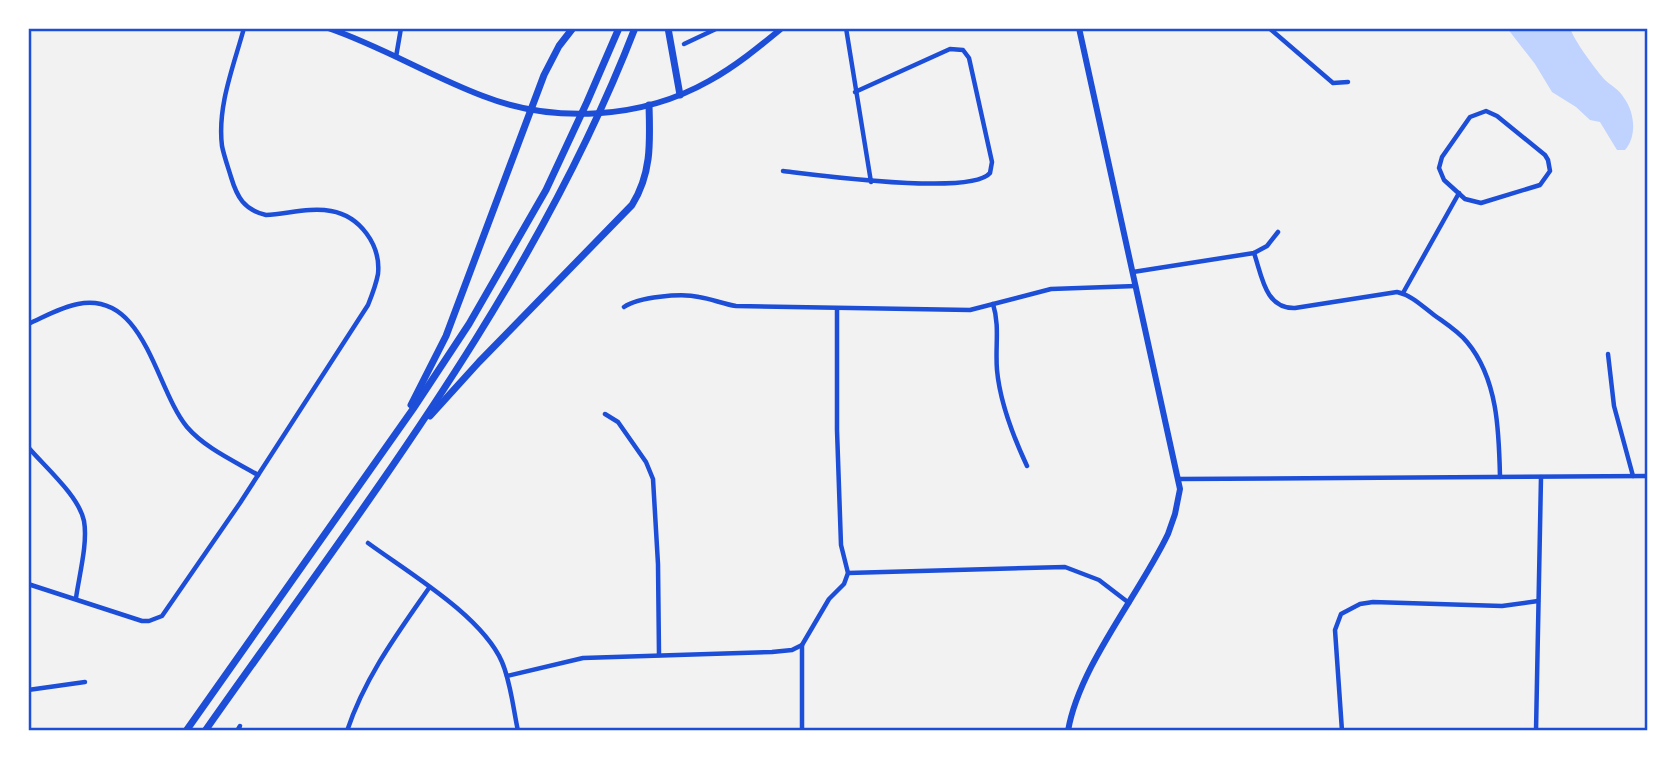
<svg xmlns="http://www.w3.org/2000/svg" width="1676" height="759" font-family="Poppins,sans-serif">
  <rect width="100%" height="100%" fill="#f2f2f2"/>
  <!-- water -->
  <path fill="#bfd3fe" d="M1507 28H1570C1575 42 1594 67 1604 79 1610 85 1620 90 1624 98 1635 113 1637 136 1625 150H1617L1600 122 1590 120 1576 107 1552 92 1535 64Z"/>
  <g fill="none" stroke-linecap="round" stroke-linejoin="round">
    <!-- minor -->
    <g stroke="#1d4ed8" stroke-width="4.5">
      <polyline points="846,28 871,182"/>
      <polyline points="1269,28 1333,83 1348,82"/>
      <polyline points="684,44 718,28"/>
      <polyline points="396,57 401,28"/>
      <polygon points="1486,111 1497,116 1545,155 1548,160 1550,171 1540,185 1481,203 1465,199 1444,180 1439,168 1442,157 1470,117"/>
      <path d="M783 171C817 175 971 196 990 173L992 162 969 58 963 50 950 49 855 92"/>
      <path d="M1254 253C1262 276 1265 309 1295 308L1397 292C1411 295 1422 306 1434 315 1445 323 1458 331 1467 342 1498 379 1499 432 1500 477"/>
      <polyline points="1133,272 1254,253 1267,246 1278,232"/>
      <polyline points="1403,293 1459,193"/>
      <path d="M993 304C1000 326 995 347 997 370 1000 403 1013 436 1027 466"/>
      <path d="M624 307C638 297 681 293 699 297 712 299 723 304 736 306L970 310 1051 289 1136 286"/>
      <path d="M28 324C44 317 61 307 78 304 145 291 155 388 187 427 205 448 234 461 258 475"/>
      <polyline points="1608,354 1614,406 1633,476"/>
      <polyline points="605,414 618,422 646,462 653,479 658,564 659,655"/>
      <path d="M28 447C45 467 79 496 84 521 88 543 79 576 76 598"/>
      <polyline points="1179,479 1648,476"/>
      <path d="M368 543C409 573 482 616 502 662 511 683 513 708 518 731"/>
      <polyline points="848,573 1065,567 1099,580 1129,603"/>
      <path d="M28 584 142 621H149L162 616 240 503 368 305C372 295 376 285 378 274 381 245 360 216 331 211 310 207 287 214 266 215 244 210 237 197 231 177 228 167 224 156 222 146 217 106 234 65 244 28"/>
      <polyline points="507,676 583,658 772,652 792,650 802,645"/>
      <polyline points="28,690 85,682"/>
      <polyline points="237,731 240,726"/>
      <path d="M347 731C365 677 397 634 429 588"/>
      <polyline points="802,731 802,645 829,599 844,584 848,573 841,545 837,430 837,309"/>
      <polyline points="1342,731 1335,630 1341,614 1360,604 1373,602 1502,606 1538,601"/>
      <polyline points="1536,731 1541,477"/>
    </g>
    <!-- primary -->
    <g stroke="#1d4ed8" stroke-width="6">
      <path d="M328 28C381 46 430 76 483 96 555 124 642 119 709 81 736 66 759 47 782 28"/>
      <path d="M1068 731C1079 666 1139 595 1168 534L1175 514 1180 489 1079 28"/>
    </g>
    <!-- trunk -->
    <g stroke="#1d4ed8" stroke-width="7">
      <polyline points="668,28 680,95"/>
      <polyline points="411,405 446,336 544,75 559,46 573,28"/>
      <path d="M430 416 479 362 632 205C652 173 650 141 649 105"/>
      <polyline points="186,731 413,409 469,324 546,190 587,102 619,28"/>
      <path d="M205 731C363 506 535 287 635 28"/>
    </g>
  </g>
  <!-- border -->
  <rect width="1676" height="759" fill="none" stroke="#ffffff" stroke-width="60"/>
  <rect x="30" y="30" width="1616" height="699" fill="none" stroke="#1d4ed8" stroke-width="2.5"/>
</svg>
